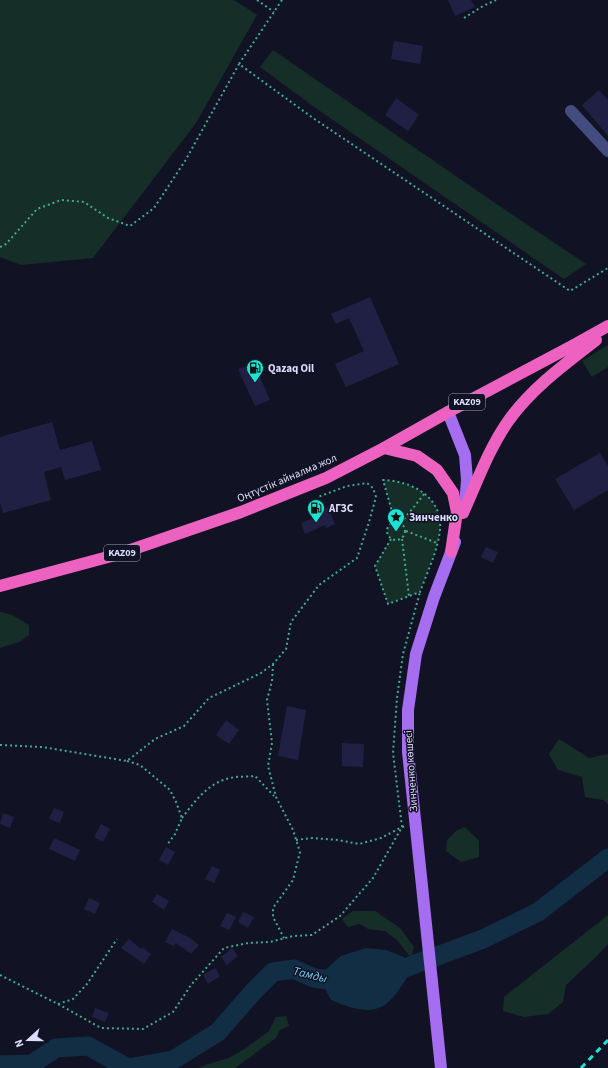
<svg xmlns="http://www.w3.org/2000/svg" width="608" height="1068" font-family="'Source Sans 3',sans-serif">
  <rect width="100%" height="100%" fill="#121225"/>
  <!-- green -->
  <g fill="#162e28">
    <polygon points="0,0 234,0 257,15 196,123 93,258 21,265 0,257"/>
    <polygon points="273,50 492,201 586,264 564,279 317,109 260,67"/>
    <polygon points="608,345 608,367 592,377 582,361"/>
    <path d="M383 480C412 481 443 497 440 530 438 550 427 573 420 592L388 604 375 566 391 539 387 534 388 527 395 522Z"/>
    <polygon points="0,612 12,615 29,625 29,635 19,642 0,648"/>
    <polygon points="559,739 589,758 608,754 608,804 603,800 585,797 582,777 558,770 549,754"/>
    <polygon points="465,827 479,841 479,857 461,862 446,851 447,840 456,831"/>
    <polygon points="353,911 375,911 400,928 414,947 411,958 398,941 385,931 368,929 360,924 348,927 342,919"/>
    <polygon points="608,915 608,944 597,956 566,985 563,1002 548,1014 524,1017 503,1011 504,997"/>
    <polygon points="286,1016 289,1026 280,1030 276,1038 235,1068 198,1068 208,1064 229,1058 246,1048 269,1031 276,1017"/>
  </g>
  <!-- water -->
  <path fill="#122e44" d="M366 948 386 950 404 957 409 974C386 1013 374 1018 331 1000L324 987 325 970 341 956Z"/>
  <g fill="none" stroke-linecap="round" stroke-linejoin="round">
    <!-- river -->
    <g stroke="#122e44" stroke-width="19">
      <polyline points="383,976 483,939 538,912 608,858"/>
      <polyline points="0,1065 32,1064 56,1048 88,1046 128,1068 173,1060 218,1032 253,992 273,972 294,969 314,978 350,983"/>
    </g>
  </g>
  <!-- building -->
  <g fill="#202044">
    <polygon points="448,0 471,0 475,7 455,16"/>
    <polygon points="394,41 423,46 420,64 391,59"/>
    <polygon points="599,90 608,100 608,136 582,105"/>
    <polygon points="396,98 419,115 408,131 385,115"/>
    <polygon points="370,297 399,364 346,387 335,364 364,351 349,318 336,324 331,314"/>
    <polygon points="254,363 270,400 255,406 238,369"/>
    <polygon points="52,422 60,450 92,441 101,470 65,480 61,467 44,472 51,500 3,513 0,502 0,437"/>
    <polygon points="600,453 608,466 608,490 574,510 555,479"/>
    <polygon points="328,507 335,524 326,528 325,525 305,534 301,523 321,515 319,511"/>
    <polygon points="486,547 498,552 493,563 481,557"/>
    <polygon points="287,706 306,710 298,760 278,756"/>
    <polygon points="226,720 239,730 229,744 216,735"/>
    <polygon points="342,743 364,744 363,767 342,766"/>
    <polygon points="54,808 64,812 60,823 49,819"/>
    <polygon points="3,813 14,817 10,828 0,824"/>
    <polygon points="101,824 110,829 103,842 94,837"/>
    <polygon points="54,838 80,850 75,861 49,849"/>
    <polygon points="166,847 175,852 168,865 159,860"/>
    <polygon points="212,866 220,870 214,883 205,879"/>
    <polygon points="157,894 169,901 164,910 152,902"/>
    <polygon points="89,898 100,903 95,914 84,909"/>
    <polygon points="243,912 254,917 248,928 238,922"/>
    <polygon points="227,913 236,917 229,930 220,926"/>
    <polygon points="172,929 190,938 199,945 191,954 176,943 174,946 165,942"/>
    <polygon points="129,939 141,949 142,947 151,954 144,964 121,948"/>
    <polygon points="232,948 238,956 227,965 221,957"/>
    <polygon points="215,968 220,976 208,984 203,975"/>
    <polygon points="95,1008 109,1013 105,1022 92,1017"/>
  </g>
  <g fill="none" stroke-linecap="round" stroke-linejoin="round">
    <!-- path -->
    <g stroke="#3dab8f" stroke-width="2" stroke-dasharray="2 3" stroke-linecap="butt">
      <polyline points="257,0 274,12"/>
      <polyline points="282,0 239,64 313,118 570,291 608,268"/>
      <polyline points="464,18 483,6 496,0"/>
      <polyline points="0,247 6,244 37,209 61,200 84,202 108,218 130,226 154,208 185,161 239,64"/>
      <circle cx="396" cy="531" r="9"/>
      <polyline points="401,523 425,493"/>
      <polyline points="406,531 437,543"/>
      <path d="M391 539 375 566 388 604 420 592C427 573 438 550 440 530 443 497 412 481 383 480L395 522"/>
      <polyline points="402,539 409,596"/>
      <polyline points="273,664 272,681 267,700 272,743 268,766 276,797 293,830 300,852 293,880 273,908 273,917 284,938"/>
      <polyline points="0,745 42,747 127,761 155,739 184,726 209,698 261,673 273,664 286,649 291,622 319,585 357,558 369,522 376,497 373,488 367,483 347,486 318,497"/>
      <polyline points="127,761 140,765 170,790 176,802 182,818 175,834 167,845"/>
      <path d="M182 818C195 801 208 783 230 778 238 776 247 777 255 776L274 796"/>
      <polyline points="296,840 312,838 338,840 359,844 381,838 402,827 393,753 397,698 403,654 420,592"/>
      <polyline points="0,975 58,1004 101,1028 143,1029 173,1012 191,985 224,948 248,943 270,942 293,936 312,935 340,916 373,878 402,827 406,826"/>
      <polyline points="58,1004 73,999 87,984 117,939"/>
    </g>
    <!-- minor -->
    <polyline stroke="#424c7f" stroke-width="12" points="571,111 608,151"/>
    <!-- major -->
    <g stroke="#a56def" stroke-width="12">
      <polyline points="448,412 465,455 467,480 465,505"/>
      <polyline points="441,1068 408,752 408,710 416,654 434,597 455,542"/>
    </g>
    <!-- highway -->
    <g stroke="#ed62c0" stroke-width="12">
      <polyline points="384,448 417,456 437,470 453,493 457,512 451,552"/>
      <path d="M463 513C477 482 489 448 509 420 532 388 565 364 596 340"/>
      <polyline points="0,586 119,554 241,512 326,478 384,448 448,412 572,346 608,326"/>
    </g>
    <!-- rail -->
    <polyline stroke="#1be5d2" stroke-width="3" stroke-dasharray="6 5" stroke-linecap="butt" points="581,1068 608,1040"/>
  </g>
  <!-- icons -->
  <defs>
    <g id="fuel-pin" transform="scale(0.9)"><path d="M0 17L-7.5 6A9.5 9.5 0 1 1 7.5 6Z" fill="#1be5d2" stroke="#121225"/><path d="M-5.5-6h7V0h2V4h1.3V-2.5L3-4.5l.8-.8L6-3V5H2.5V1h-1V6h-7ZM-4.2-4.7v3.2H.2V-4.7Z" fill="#111"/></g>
    <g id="sight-pin" transform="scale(0.9)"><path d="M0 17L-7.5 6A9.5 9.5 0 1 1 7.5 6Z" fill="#1be5d2" stroke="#121225"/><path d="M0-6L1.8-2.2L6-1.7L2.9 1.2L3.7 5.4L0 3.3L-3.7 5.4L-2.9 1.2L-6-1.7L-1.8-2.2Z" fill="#111"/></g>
  </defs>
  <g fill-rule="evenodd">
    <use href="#fuel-pin" x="255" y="368"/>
    <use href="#fuel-pin" x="316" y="508"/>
    <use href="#sight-pin" x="396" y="517"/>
  </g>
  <g text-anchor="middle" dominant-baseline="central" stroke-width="3" stroke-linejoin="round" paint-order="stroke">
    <!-- shield labels -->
    <g fill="#121225" stroke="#9ea0bb" stroke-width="1">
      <rect x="449" y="394" width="36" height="16" rx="3"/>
      <rect x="104" y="545" width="36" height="16" rx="3"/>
    </g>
    <g font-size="10" font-weight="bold" fill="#daddfb">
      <text x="467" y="402">KAZ09</text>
      <text x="122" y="553">KAZ09</text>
    </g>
    <!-- poi labels -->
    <g font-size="11" font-weight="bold" fill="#daddfb" stroke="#121225" text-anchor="start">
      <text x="268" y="368">Qazaq Oil</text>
      <text x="329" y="508">АГЗС</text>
      <text x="409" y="517">Зинченко</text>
    </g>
    <!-- street labels -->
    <g font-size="11" fill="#daddfb" stroke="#121225">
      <text transform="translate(287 478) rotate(-23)">Оңтүстік айналма жол</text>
      <text transform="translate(411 771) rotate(-94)">Зинченко көшесі</text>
    </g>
    <!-- water labels -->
    <g font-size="12" font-style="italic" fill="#73ceef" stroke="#121225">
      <text transform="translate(310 975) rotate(14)">Тамды</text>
    </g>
  </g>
  <!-- north arrow -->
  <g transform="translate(28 1040) rotate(249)" stroke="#121225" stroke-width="3" paint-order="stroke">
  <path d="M0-3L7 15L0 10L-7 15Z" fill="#daddfb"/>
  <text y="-6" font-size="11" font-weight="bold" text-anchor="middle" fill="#daddfb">N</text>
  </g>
</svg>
